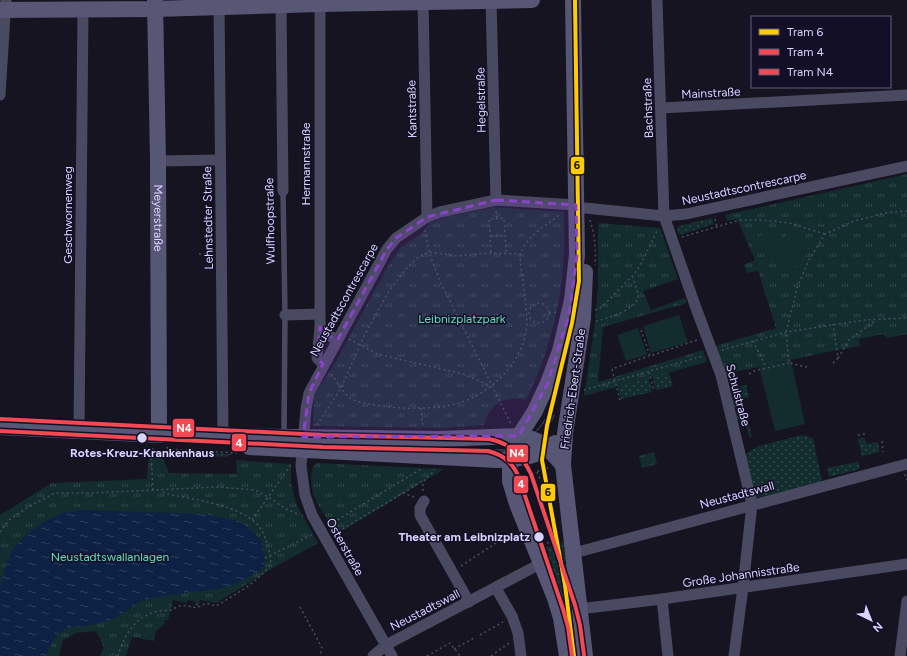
<svg xmlns="http://www.w3.org/2000/svg" width="907" height="656" font-family="Figtree,sans-serif">
  <defs>
    <pattern id="grass-dots" width="8" height="8" patternUnits="userSpaceOnUse"><rect width="8" height="8" fill="#132c2d"/><path d="M2 2h.1M6 6h.1" fill="none" stroke="#354a4c" stroke-width="1.8" stroke-linecap="round"/></pattern>
    <pattern id="park-tufts" width="24" height="20" patternUnits="userSpaceOnUse"><rect width="24" height="20" fill="#132c2d"/><path d="M3 7l-1-3M5 7V3M7 7l1-3M15 17l-1-3M17 17v-4M19 17l1-3" fill="none" stroke="#354a4c"/></pattern>
    <pattern id="water-ripples" width="26" height="14" patternUnits="userSpaceOnUse"><rect width="26" height="14" fill="#0d2144"/><path d="M2 4q2-2 4 0t4 0M15 11q2-2 4 0t4 0" fill="none" stroke="#304060"/></pattern>
  </defs>
  <rect width="100%" height="100%" fill="#161421"/>
  <!-- grass -->
  <g fill="url(#grass-dots)">
    <polygon points="712,218 714,224 679,235 677,228 679,226"/>
    <polygon points="668,370 673,386 656,390 652,374"/>
    <polygon points="648,376 652,392 621,399 617,384"/>
    <polygon points="734,380 737,380 739,386 746,385 749,397 742,399 752,437 749,437 744,417 736,419 735,412 742,410 741,406 734,408 732,400 739,398"/>
    <polygon points="802,435 813,438 822,481 756,498 745,454 759,446"/>
    <polygon points="865,438 866,444 878,442 880,452 862,456 858,439"/>
    <polygon points="172,451 231,454 227,457 172,454"/>
    <polygon points="858,462 860,469 829,477 827,468"/>
    <polygon points="565,542 580,656 572,656 540,549"/>
  </g>
  <!-- park -->
  <g fill="url(#park-tufts)">
    <polygon points="907,174 907,334 887,338 883,334 859,339 860,346 837,350 725,374 715,346 776,328 758,271 747,273 744,265 755,260 737,219 727,221 725,215"/>
    <path d="M494 207 564 212C564 225 565 238 564 252 562 303 549 354 526 400 505 395 489 404 484 425L443 428 313 426 314 396 339 356 388 266 400 248 422 233 429 223 446 217Z"/>
    <polygon points="598,223 660,228 678,279 643,291 651,310 685,298 687,303 603,327 598,382 703,350 707,362 584,396 595,323 598,285"/>
    <polygon points="654,452 657,464 642,468 639,456"/>
    <polygon points="149,455 162,455 169,473 237,474 236,460 291,464 291,483 296,503 318,543 273,568 216,603 200,600 198,606 195,605 196,602 188,600 187,603 173,600 168,620 165,620 164,624 156,631 154,641 132,637 126,656 100,656 104,647 96,631 76,633 63,640 59,656 0,656 0,515 52,483 147,479"/>
    <path d="M317 463 444 469 337 534C330 523 319 508 314 496 311 487 308 469 317 463Z"/>
  </g>
  <!-- pitch -->
  <g fill="#132c2d">
    <path d="M771 228 776 229C778 234 778 245 774 250 772 253 768 254 765 254L758 250 755 243 760 236Z"/>
    <polygon points="786,231 806,235 800,267 780,263"/>
    <polygon points="679,315 688,342 651,353 643,326"/>
    <polygon points="638,328 647,355 626,361 617,335"/>
    <polygon points="791,360 805,424 775,431 759,367"/>
  </g>
  <!-- water -->
  <polygon fill="url(#water-ripples)" points="85,510 204,514 238,521 248,527 261,540 265,558 264,566 261,570 233,585 220,589 184,593 143,600 115,618 93,625 70,627 58,634 52,643 46,656 0,656 0,590 4,571 11,552 25,536 44,522 63,513"/>
  <g fill="none" stroke-linecap="round" stroke-linejoin="round">
    <!-- path -->
    <g stroke="#44505f" stroke-width="1.5" stroke-dasharray="2 3" stroke-linecap="butt">
      <polyline points="496,211 497,219"/>
      <polyline points="715,219 717,227"/>
      <path d="M590 220C595 235 596 250 595 265"/>
      <path d="M425 230C427 248 433 264 440 281L511 424"/>
      <polyline points="491,236 505,236"/>
      <polyline points="682,237 740,220 763,220 789,223 825,234"/>
      <polyline points="491,252 489,219 504,218 506,252"/>
      <polyline points="199,254 211,254"/>
      <circle cx="539" cy="313" r="10"/>
      <polyline points="595,310 602,307 635,273 642,262 658,229"/>
      <polyline points="549,313 557,312"/>
      <path d="M596 321C606 319 635 310 638 298 639 292 634 282 633 277"/>
      <polyline points="641,330 650,356 697,340"/>
      <polyline points="349,339 377,354 463,374 491,386"/>
      <polyline points="753,341 766,367"/>
      <polyline points="722,350 786,332 865,320 907,318"/>
      <polyline points="838,358 849,340 876,320"/>
      <polyline points="833,363 838,358 833,324"/>
      <polyline points="807,367 789,363 786,332 798,285 810,258 825,234 854,221 885,213 907,211"/>
      <polyline points="649,372 654,391"/>
      <path d="M331 374C337 381 342 392 350 398 360 405 402 409 415 408 427 408 440 408 451 405 486 398 521 366 526 331 528 320 526 308 525 298 525 288 518 260 521 253 527 236 545 226 559 215"/>
      <polyline points="749,374 754,371 789,363"/>
      <polyline points="584,390 703,356"/>
      <polyline points="620,400 612,369 649,356"/>
      <polyline points="421,408 423,426"/>
      <polyline points="317,425 341,388 364,336 389,291 406,269 417,258 429,252 457,256 491,253 520,254"/>
      <polyline points="858,435 865,434"/>
      <polyline points="882,441 883,452"/>
      <polyline points="167,447 168,449 237,453"/>
      <polyline points="537,472 541,481"/>
      <polyline points="529,474 531,484"/>
      <polyline points="905,474 907,480"/>
      <polyline points="523,476 548,468"/>
      <polyline points="153,490 151,454 153,448"/>
      <path d="M423 491C421 476 430 480 434 469"/>
      <polyline points="403,493 424,480"/>
      <polyline points="252,520 290,466"/>
      <polyline points="329,525 421,469"/>
      <polyline points="0,532 9,520 28,507 55,493 93,493 216,487 255,490 268,497 286,509 300,515"/>
      <polyline points="334,534 403,493 414,497"/>
      <polyline points="548,534 550,535 552,541"/>
      <polyline points="547,543 558,540"/>
      <polyline points="265,558 312,535"/>
      <polyline points="461,566 496,543"/>
      <polyline points="300,607 322,648 320,656"/>
      <polyline points="480,635 503,622"/>
      <polyline points="454,649 474,638"/>
      <path d="M118 656C124 635 136 615 159 611 163 610 168 611 172 610 174 609 177 606 180 606 192 604 193 612 206 603L216 606C234 595 252 586 266 570 267 568 269 567 270 565 272 559 269 550 267 544 265 537 263 531 258 525 239 505 193 499 166 494L162 491"/>
      <polyline points="427,656 450,643 460,656"/>
      <polyline points="491,656 509,643"/>
    </g>
    <!-- lane -->
    <polyline stroke="#4a4962" stroke-width="5.5" points="283,191 285,315 284,436"/>
    <!-- street -->
    <g stroke="#4a4962" stroke-width="11">
      <polyline points="320,0 320,327 326,335 338,339"/>
      <polyline points="423,0 427,217"/>
      <polyline points="491,0 496,200"/>
      <polyline points="657,0 664,216 696,308 721,375 752,504 743,587 734,656"/>
      <polyline points="219,1 223,436"/>
      <polyline points="281,5 283,191"/>
      <polyline points="0,95 6,0"/>
      <polyline points="661,108 907,95"/>
      <polyline points="158,161 220,160"/>
      <polyline points="585,208 664,216 686,214 907,166"/>
      <polyline points="285,315 320,314"/>
      <polyline points="320,327 317,358 323,364"/>
      <polyline points="79,431 83,10"/>
      <polyline points="424,501 420,508 420,515 469,602"/>
      <polyline points="574,553 907,464"/>
      <polyline points="496,588 512,616 518,633 521,656"/>
      <polyline points="662,599 668,656"/>
      <polyline points="579,609 662,599 907,564"/>
      <polyline points="373,656 386,645 540,564"/>
      <polyline points="392,656 312,515 305,495 301,466 306,409 309,393 387,249 396,238 427,217 440,212 496,200 576,205"/>
      <polyline points="900,656 907,601"/>
    </g>
    <!-- secondary -->
    <g stroke="#575674" stroke-width="16">
      <path id="s1" d="M155 0 158 161 159 435"/>
      <polyline points="0,10 155,9 320,4 532,0"/>
      <polyline points="585,272 583,318 565,433 563,465 585,656"/>
      <path d="M0 427 159 435 180 433 223 436 440 439 519 436C544 440 547 448 563 465"/>
      <path d="M249 447 497 460C518 459 539 457 555 443"/>
      <polyline points="567,656 561,618 555,598 517,504 510,481 510,463 513,450 519,436 535,411 548,383 560,351 572,300 577,255 573,0"/>
    </g>
    <!-- tram -->
    <g stroke="#43596b" stroke-width="1">
      <path d="M506 445C530 443 542 428 552 407"/>
      <path d="M474 449C511 450 539 457 554 415"/>
    </g>
    <!-- tram-1 casing -->
    <g stroke="#130f26" stroke-width="7">
      <polyline id="tram-1" points="574,656 565,585 542,460 547,426 572,323 579,281 575,0"/>
    </g>
    <!-- tram-2 casing -->
    <g stroke="#130f26" stroke-width="7">
      <path id="tram-2" d="M0 431 323 447 488 451C504 455 513 463 519 478L563 609 568 627 572 656"/>
    </g>
    <!-- tram-3 casing -->
    <g stroke="#130f26" stroke-width="7">
      <path id="tram-3" d="M0 419 323 435 489 439C510 443 522 455 531 474L575 605 580 625 584 655"/>
    </g>
    <!-- tram-1 -->
    <use href="#tram-1" stroke="#fc0" stroke-width="4"/>
    <!-- tram-2 -->
    <use href="#tram-2" stroke="#f24953" stroke-width="4"/>
    <!-- tram-3 -->
    <use href="#tram-3" stroke="#f24953" stroke-width="4"/>
  </g>
  <!-- marked area -->
  <path fill="#8945c9" fill-opacity="0.2" stroke="#8945c9" stroke-width="3" stroke-dasharray="8 5" stroke-linejoin="round" d="M496 200 576 205 577 255 569 314 548 383 519 436 303 437 309 393 323 364 317 358 320 327 326 335 338 339 387 249 396 238 427 217Z"/>
  <!-- markers -->
  <g fill="#d9d4ff" stroke="#130f26" stroke-width="1.5">
    <circle cx="142" cy="438" r="5.5"/>
    <circle cx="539" cy="537" r="5.5"/>
  </g>
  <g text-anchor="middle" dominant-baseline="central" stroke-width="3" stroke-linejoin="round" paint-order="stroke">
    <!-- street labels -->
    <g font-size="12" fill="#d9d4ff" stroke="#130f26">
      <text transform="translate(711 93) rotate(-3)">Mainstraße</text>
      <text transform="translate(481 100) rotate(-91)">Hegelstraße</text>
      <text transform="translate(648 108) rotate(-92)">Bachstraße</text>
      <text transform="translate(412 109) rotate(-91)">Kantstraße</text>
      <text transform="translate(306 164) rotate(-90)">Hermannstraße</text>
      <text transform="translate(744 188) rotate(-12)">Neustadtscontrescarpe</text>
      <text transform="translate(68 215) rotate(-90)">Geschwornenweg</text>
      <text stroke="none"><textPath href="#s1" startOffset="218">Meyerstraße</textPath></text>
      <text transform="translate(208 218) rotate(-91)">Lehnstedter Straße</text>
      <text transform="translate(270 221) rotate(-91)">Wulfhoopstraße</text>
      <text transform="translate(344 300) rotate(-61)">Neustadtscontrescarpe</text>
      <text transform="translate(573 389) rotate(-82)">Friedrich-Ebert-Straße</text>
      <text transform="translate(738 395) rotate(75)">Schulstraße</text>
      <text transform="translate(737 495) rotate(-15)">Neustadtswall</text>
      <text transform="translate(345 547) rotate(61)">Osterstraße</text>
      <text transform="translate(741 575) rotate(-8)">Große Johannisstraße</text>
      <text transform="translate(425 610) rotate(-27)">Neustadtswall</text>
    </g>
    <!-- park labels -->
    <g font-size="12" fill="#5fe0c0" stroke="#130f26">
      <text x="462" y="319">Leibnizplatzpark</text>
      <text x="110" y="557">Neustadtswallanlagen</text>
    </g>
    <!-- stop labels -->
    <g font-size="12" font-weight="bold" fill="#d9d4ff" stroke="#130f26">
      <text x="142" y="453">Rotes-Kreuz-Krankenhaus</text>
      <text x="530" y="537" text-anchor="end">Theater am Leibnizplatz</text>
    </g>
  </g>
  <g stroke="#130f26" stroke-width="1.5">
    <rect x="570" y="156" width="15" height="19" rx="4" fill="#fc0"/>
    <rect x="172" y="418" width="23" height="20" rx="4" fill="#f24953"/>
    <rect x="231" y="433" width="16" height="19" rx="4" fill="#f24953"/>
    <rect x="506" y="444" width="23" height="19" rx="4" fill="#f24953"/>
    <rect x="513" y="475" width="16" height="19" rx="4" fill="#f24953"/>
    <rect x="540" y="483" width="16" height="19" rx="4" fill="#fc0"/>
  </g>
  <g font-size="11" text-anchor="middle" font-weight="bold" fill="#fff">
    <text x="184" y="432">N4</text>
    <text x="239" y="447">4</text>
    <text x="517" y="457">N4</text>
    <text x="521" y="488">4</text>
  </g>
  <g font-size="11" text-anchor="middle" font-weight="bold" fill="#111">
    <text x="577" y="169">6</text>
    <text x="548" y="496">6</text>
  </g>
  <!-- legend -->
  <rect x="751" y="16" width="140" height="72" fill="#130f26" stroke="#625e7d"/>
  <rect x="759" y="29" width="20" height="6" fill="#ffcc00" stroke="#625e7d"/>
  <text x="787" y="36" font-size="12" fill="#d9d4ff">Tram 6</text>
  <rect x="759" y="49" width="20" height="6" fill="#f24953" stroke="#625e7d"/>
  <text x="787" y="56" font-size="12" fill="#d9d4ff">Tram 4</text>
  <rect x="759" y="69" width="20" height="6" fill="#f24953" stroke="#625e7d"/>
  <text x="787" y="76" font-size="12" fill="#d9d4ff">Tram N4</text>
  <!-- north arrow -->
  <g transform="translate(871 620) rotate(137)" stroke="#130f26" stroke-width="3" paint-order="stroke">
  <path d="M0-3L7 15L0 10L-7 15Z" fill="#d9d4ff"/>
  <text y="-6" font-size="11" font-weight="bold" text-anchor="middle" fill="#d9d4ff">N</text>
  </g>
</svg>
